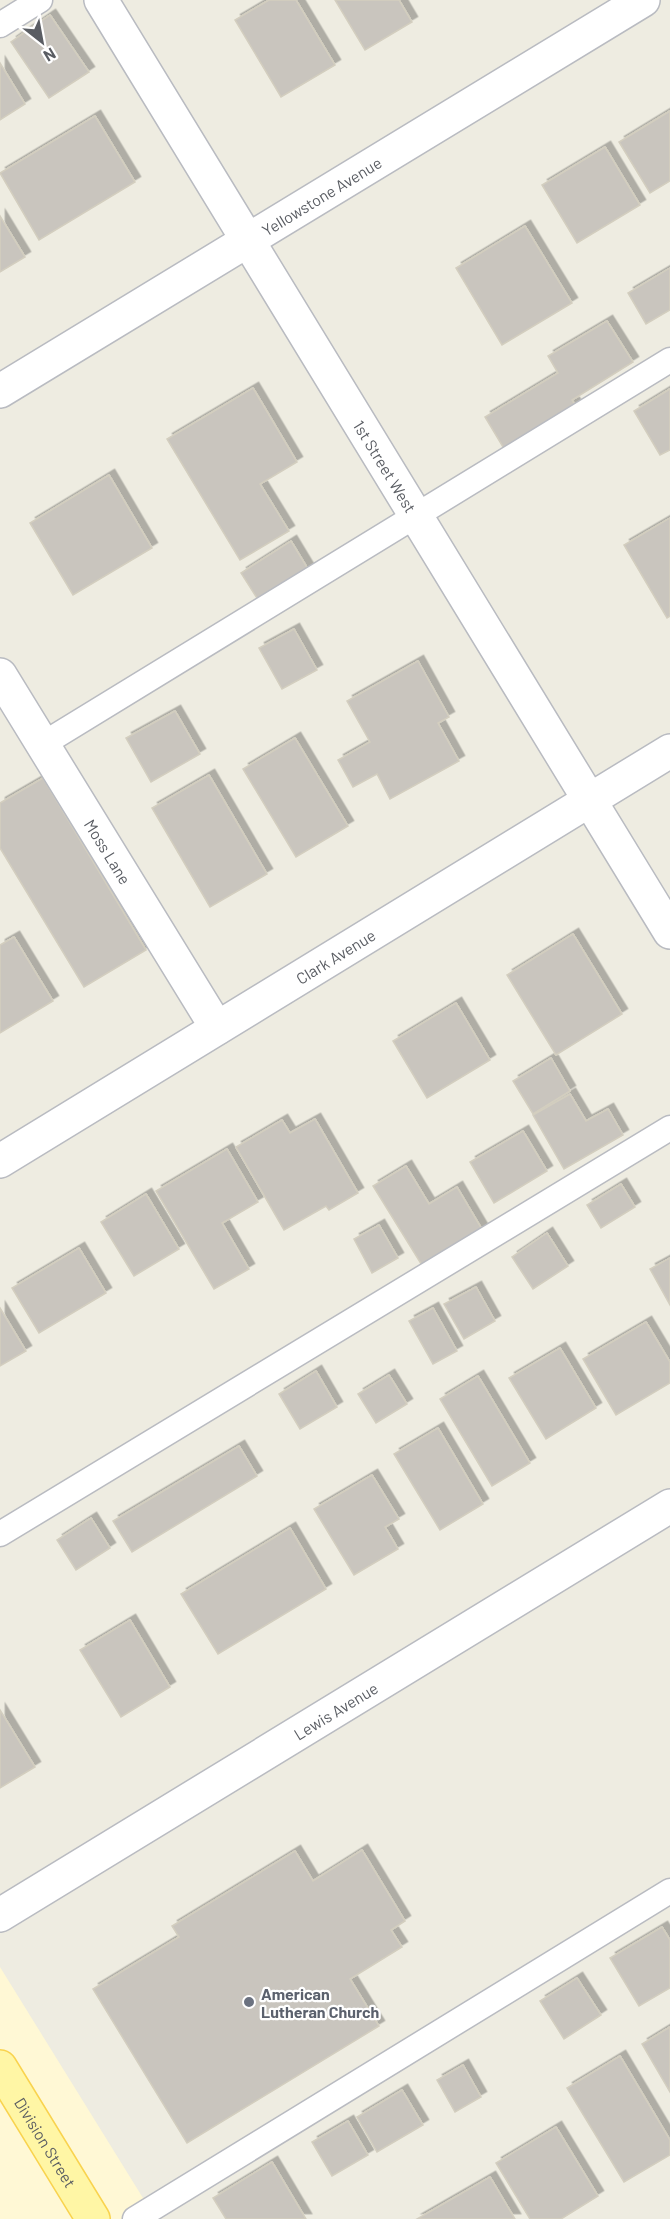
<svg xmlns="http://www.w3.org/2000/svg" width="670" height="2219" font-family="Barlow,sans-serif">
  <defs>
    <filter id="shadow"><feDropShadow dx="5.5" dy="-5.5" stdDeviation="0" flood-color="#0004"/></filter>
  </defs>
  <rect width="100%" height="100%" fill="#eeece1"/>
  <!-- commercial -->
  <polygon fill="#fff8d5" points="0,1967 156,2219 0,2219"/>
  <!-- building -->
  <g fill="#c9c5be" stroke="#d3cebf" stroke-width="1.5" filter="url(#shadow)">
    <polygon points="269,0 296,0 335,65 281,97 235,20"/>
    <polygon points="335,0 399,0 412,22 365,50"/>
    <polygon points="50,15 89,72 49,98 11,42"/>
    <polygon points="0,63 25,104 0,120"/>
    <polygon points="670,111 670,181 650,193 619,142"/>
    <polygon points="95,116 135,182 39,240 0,173"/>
    <polygon points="605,147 640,205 577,243 542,185"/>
    <polygon points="0,216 25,257 0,272"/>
    <polygon points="525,226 572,303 502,345 456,268"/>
    <polygon points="670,268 670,310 646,324 628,293"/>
    <polygon points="607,321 633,362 572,400 577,408 506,452 485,417 558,373 548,356"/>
    <polygon points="253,388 297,462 260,484 289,531 240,560 167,439"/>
    <polygon points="670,389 670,450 660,455 634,411"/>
    <polygon points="109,475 152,548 73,595 30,523"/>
    <polygon points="670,518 670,616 667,618 624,545"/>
    <polygon points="291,541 311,574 262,606 241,573"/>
    <polygon points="294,629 317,670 282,689 259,648"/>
    <polygon points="418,661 449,717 438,723 459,761 390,799 377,774 353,787 338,760 370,742 347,701"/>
    <polygon points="175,711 200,754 151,782 126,738"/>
    <polygon points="295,738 348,826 296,857 243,769"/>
    <polygon points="209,775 267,874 210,907 152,808"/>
    <polygon points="43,778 146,950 84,987 0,848 0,803"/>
    <polygon points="573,934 622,1014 556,1055 507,975"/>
    <polygon points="14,937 53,1001 0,1033 0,945"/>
    <polygon points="456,1003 490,1060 427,1098 393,1041"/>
    <polygon points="551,1058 570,1091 533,1114 513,1081"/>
    <polygon points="570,1094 586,1121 608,1109 623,1135 564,1169 533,1115"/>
    <polygon points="315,1119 358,1193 329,1210 326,1206 284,1230 236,1147 282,1120 290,1133"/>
    <polygon points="523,1131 547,1171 494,1203 470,1162"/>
    <polygon points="227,1149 258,1202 222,1223 249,1269 214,1289 156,1191"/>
    <polygon points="406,1166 429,1204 457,1187 483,1231 423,1267 373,1186"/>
    <polygon points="621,1184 635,1207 601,1228 587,1205"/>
    <polygon points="146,1194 179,1249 134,1276 101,1222"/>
    <polygon points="379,1225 398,1258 372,1273 354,1239"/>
    <polygon points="547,1233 568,1266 533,1289 512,1257"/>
    <polygon points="79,1248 106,1293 39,1333 12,1288"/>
    <polygon points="670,1258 670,1305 650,1269"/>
    <polygon points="476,1287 495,1321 464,1339 444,1304"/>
    <polygon points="0,1308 26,1351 0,1366"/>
    <polygon points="433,1308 457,1351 433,1364 409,1321"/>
    <polygon points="646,1322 670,1362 670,1383 616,1415 583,1359"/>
    <polygon points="560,1348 596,1408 546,1439 509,1378"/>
    <polygon points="316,1371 337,1407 300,1429 279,1394"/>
    <polygon points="389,1375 407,1404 376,1423 358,1394"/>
    <polygon points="478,1376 530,1463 492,1486 440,1399"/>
    <polygon points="438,1428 483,1504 440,1530 394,1454"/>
    <polygon points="239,1446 257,1476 132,1552 113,1521"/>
    <polygon points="372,1475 399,1519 385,1527 398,1549 354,1575 314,1509"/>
    <polygon points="91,1518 110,1548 76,1570 57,1540"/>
    <polygon points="290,1528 326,1589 218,1654 181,1594"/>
    <polygon points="130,1620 170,1687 121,1717 80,1650"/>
    <polygon points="0,1710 35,1767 0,1788"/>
    <polygon points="362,1850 405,1921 391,1930 402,1947 350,1979 379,2026 187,2143 93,1989 179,1937 172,1926 295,1851 313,1881"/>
    <polygon points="662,1927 670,1940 670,1988 639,2006 610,1958"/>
    <polygon points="577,1978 601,2015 564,2039 540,2001"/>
    <polygon points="670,2027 670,2092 642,2044"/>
    <polygon points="620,2056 670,2140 670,2155 624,2182 567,2088"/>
    <polygon points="463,2065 481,2097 455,2112 437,2080"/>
    <polygon points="402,2090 423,2125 377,2152 357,2117"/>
    <polygon points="348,2121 368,2155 332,2176 312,2142"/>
    <polygon points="556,2127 598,2196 561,2219 530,2219 496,2163"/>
    <polygon points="272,2162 306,2219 226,2219 213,2198"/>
    <polygon points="490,2177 515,2219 417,2219"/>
  </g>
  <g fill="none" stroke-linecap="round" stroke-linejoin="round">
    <!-- service casing -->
    <g stroke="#b9bbc1" stroke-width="27">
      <g id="service">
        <polyline points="0,25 40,0"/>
        <polyline points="43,744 670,360"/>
        <polyline points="0,1534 670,1128"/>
        <polyline points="135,2219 670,1891"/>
      </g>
    </g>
    <!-- minor casing -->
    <g stroke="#b9bbc1" stroke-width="36">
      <g id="minor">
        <path id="s1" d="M101 0 670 932"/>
        <path id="s2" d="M0 391 643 0"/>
        <path id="s3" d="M0 675 217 1028"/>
        <path id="s4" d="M0 1161 670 751"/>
      </g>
    </g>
    <!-- tertiary casing -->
    <g stroke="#b9bbc1" stroke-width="36">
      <g id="tertiary">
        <path id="s5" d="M0 1915 670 1506"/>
      </g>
    </g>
    <!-- primary casing -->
    <g stroke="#f9d34e" stroke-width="36">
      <g id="primary">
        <path id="s6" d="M0 2067 93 2219"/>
      </g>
    </g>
    <!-- service -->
    <use href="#service" stroke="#fff" stroke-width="24"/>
    <!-- minor -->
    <use href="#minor" stroke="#fff" stroke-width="33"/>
    <!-- tertiary -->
    <use href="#tertiary" stroke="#fff" stroke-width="33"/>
    <!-- primary -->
    <use href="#primary" stroke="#fff6a5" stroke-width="33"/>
  </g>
  <!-- markers -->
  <circle fill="#6b7280" stroke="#fff" stroke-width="2" cx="249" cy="2002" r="6"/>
  <g text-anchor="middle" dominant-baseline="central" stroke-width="4.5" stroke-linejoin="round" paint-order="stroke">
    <!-- street labels -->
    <g font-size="16" fill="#5a5d63" stroke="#fff">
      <text stroke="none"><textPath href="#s2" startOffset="376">Yellowstone Avenue</textPath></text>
      <text stroke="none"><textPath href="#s1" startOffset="546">1st Street West</textPath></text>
      <text stroke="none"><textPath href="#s3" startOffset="207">Moss Lane</textPath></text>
      <text stroke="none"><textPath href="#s4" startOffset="393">Clark Avenue</textPath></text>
      <text stroke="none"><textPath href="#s5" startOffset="393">Lewis Avenue</textPath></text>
      <text stroke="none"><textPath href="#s6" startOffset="88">Division Street</textPath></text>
    </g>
    <!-- worship labels -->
    <g font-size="16" font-weight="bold" fill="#5b616d" stroke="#fff" text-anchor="start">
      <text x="261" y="1993">American<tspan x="261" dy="18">Lutheran Church</tspan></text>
    </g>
  </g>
  <!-- north arrow -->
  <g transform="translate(42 42) rotate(149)" stroke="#ffffff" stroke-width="4.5" paint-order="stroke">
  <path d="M0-4.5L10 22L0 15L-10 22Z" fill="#5a5d63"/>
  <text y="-9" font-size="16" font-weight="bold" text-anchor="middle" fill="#5a5d63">N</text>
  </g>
</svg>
